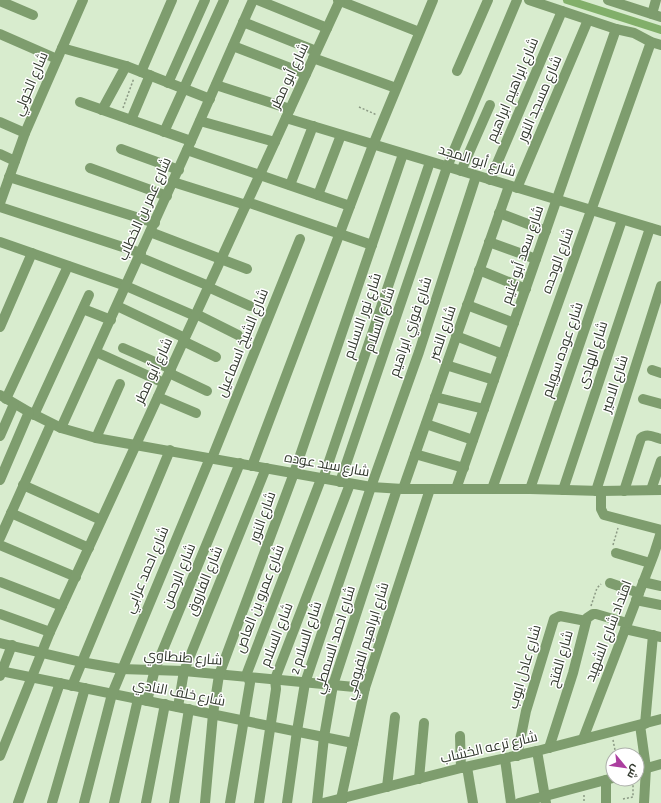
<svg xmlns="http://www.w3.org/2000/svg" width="661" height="803" font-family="'Alegreya Sans',Cairo,sans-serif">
  <rect width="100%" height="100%" fill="#d8ecce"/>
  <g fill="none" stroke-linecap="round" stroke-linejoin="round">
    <!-- canal -->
    <polyline stroke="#82af6a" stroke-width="8" points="567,0 661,30"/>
    <!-- path -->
    <g stroke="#8b9984" stroke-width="1.5" stroke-dasharray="2 2" stroke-linecap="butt">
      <polyline points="359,107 377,115"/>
      <polyline points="123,108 134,78"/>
      <polyline points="613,545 618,528"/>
      <polyline points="591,606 597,588 601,584"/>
      <polyline points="613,740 616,755"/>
      <polyline points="584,795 584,803"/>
      <polyline points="623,799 633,797 633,779"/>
    </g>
    <!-- minor -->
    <g stroke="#7e9d6e" stroke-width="10">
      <polyline points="258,0 327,28"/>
      <polyline points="338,0 419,32"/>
      <polyline points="529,0 616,29 634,33 651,42 661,45"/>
      <polyline points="608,0 661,17"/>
      <polyline points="0,1 33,15"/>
      <polyline points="652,14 656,0"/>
      <polyline points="243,22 316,51"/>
      <polyline points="0,34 57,59"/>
      <polyline points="233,46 306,74"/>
      <polyline points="62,48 126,66 210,99"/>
      <polyline points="313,58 396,88"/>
      <polyline points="457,71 488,0"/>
      <polyline points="141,72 172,0"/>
      <polyline points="168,83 205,0"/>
      <polyline points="216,85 290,109"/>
      <polyline points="80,102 191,141"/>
      <polyline points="102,110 126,66"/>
      <polyline points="286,118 661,231"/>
      <polyline points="131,120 150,75"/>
      <polyline points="200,121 275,142"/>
      <polyline points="0,122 25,133"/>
      <polyline points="164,132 224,0"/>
      <polyline points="121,149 179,170"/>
      <polyline points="187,150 350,206"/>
      <polyline points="0,154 15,161"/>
      <polyline points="90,168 167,196"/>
      <polyline points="461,171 490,105"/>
      <polyline points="9,177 155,223"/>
      <polyline points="490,180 562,11"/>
      <polyline points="173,182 246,205"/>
      <polyline points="290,185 313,126"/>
      <polyline points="517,188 588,20"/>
      <polyline points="318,195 341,135"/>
      <polyline points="247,202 372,245"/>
      <polyline points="0,203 25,133 83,0"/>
      <polyline points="0,207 141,253"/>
      <polyline points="499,213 546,231"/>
      <polyline points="150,232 247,269"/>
      <polyline points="0,242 126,286 195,316"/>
      <polyline points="489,242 536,259"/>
      <polyline points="139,257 209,286"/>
      <polyline points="479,270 526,289"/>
      <polyline points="208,287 250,306"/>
      <polyline points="467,305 514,323"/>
      <polyline points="117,306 185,338"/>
      <polyline points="83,309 111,320"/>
      <polyline points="196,314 238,335"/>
      <polyline points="0,327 32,253"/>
      <polyline points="456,336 503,354"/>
      <polyline points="183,341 216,357"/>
      <polyline points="123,348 171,369"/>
      <polyline points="96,352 164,383"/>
      <polyline points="446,365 494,380"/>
      <polyline points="652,370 661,373"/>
      <polyline points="169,373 207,391"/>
      <polyline points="0,395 29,412 61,428 96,438 371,487 403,489 530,489 601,491 661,490"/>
      <polyline points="158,397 196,413"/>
      <polyline points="435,397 484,409"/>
      <polyline points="6,399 68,266"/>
      <polyline points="643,399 661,404"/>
      <polyline points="34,415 89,295"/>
      <polyline points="426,424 473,440"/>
      <polyline points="61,428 191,141 253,0"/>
      <polyline points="0,436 14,404"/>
      <polyline points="96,438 120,384"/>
      <polyline points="415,454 464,468"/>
      <polyline points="212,458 300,239"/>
      <polyline points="252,466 373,145 433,0"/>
      <polyline points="323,479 430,162"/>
      <polyline points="0,480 29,412"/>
      <polyline points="340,482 447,167 517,0"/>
      <polyline points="23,485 101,520"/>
      <polyline points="403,489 509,186"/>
      <polyline points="456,489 616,29"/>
      <polyline points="492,489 651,42"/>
      <polyline points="530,489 622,220"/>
      <polyline points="563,490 650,228"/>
      <polyline points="651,490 661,461"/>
      <polyline points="596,491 661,286"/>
      <polyline points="601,491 601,509 604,515 661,530"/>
      <path d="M624 491 641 438C647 433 654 437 661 439"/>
      <polyline points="11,513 89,548"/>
      <polyline points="0,538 51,424"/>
      <polyline points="0,545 76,577"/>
      <polyline points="616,553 650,563"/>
      <polyline points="0,582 62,606"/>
      <polyline points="643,582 661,586"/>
      <polyline points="610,583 639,593"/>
      <polyline points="636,600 661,605"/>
      <polyline points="0,614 50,632"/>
      <polyline points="625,629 661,637"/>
      <polyline points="0,643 81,662 121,669 184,671 365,688"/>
      <polyline points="0,671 353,743"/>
      <polyline points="0,676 12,645"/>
      <polyline points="72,686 170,450"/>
      <polyline points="147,701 155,669 240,463"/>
      <polyline points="178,707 184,671 266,468"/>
      <polyline points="645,724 653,635"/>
      <polyline points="640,725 646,768 644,803"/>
      <polyline points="460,736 461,768"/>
      <polyline points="583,739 654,554 661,532"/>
      <polyline points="549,748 573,673 587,618 593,614 596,614 627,623"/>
      <polyline points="537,751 546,803"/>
      <polyline points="0,756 50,632 340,0"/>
      <polyline points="517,756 526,711 554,619 560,616 586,621"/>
      <polyline points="505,759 511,803"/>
      <polyline points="467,767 473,803"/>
      <polyline points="637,771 661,764"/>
      <polyline points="419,779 424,723"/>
      <polyline points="606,780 606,803"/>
      <polyline points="387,787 395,717"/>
      <polyline points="18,803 60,683"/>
      <polyline points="52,803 85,688"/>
      <polyline points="84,803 112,694 210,458"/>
      <polyline points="114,803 138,699"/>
      <polyline points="146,803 165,704"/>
      <polyline points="174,803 189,709"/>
      <polyline points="205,803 213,714 219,675 294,473 403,154"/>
      <polyline points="230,803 250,683 247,673 321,479"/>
      <polyline points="259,803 276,689 275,679 350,484"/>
      <polyline points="287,803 297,731 305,683 371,487 419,352 476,176"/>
      <polyline points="317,803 324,737 333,685 397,489"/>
      <polyline points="323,803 461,768 537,751 661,719"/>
      <polyline points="342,803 341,799 365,688 430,489"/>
      <polyline points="519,803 613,778"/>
    </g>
  </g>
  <g text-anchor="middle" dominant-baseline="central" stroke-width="3" stroke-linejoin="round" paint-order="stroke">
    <!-- street labels -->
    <g font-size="14" fill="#32392e" stroke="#fff">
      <text transform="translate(290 76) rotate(-65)">شارع أبو مطر</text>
      <text transform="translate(31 84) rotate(-67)">شارع الخولي</text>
      <text transform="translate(513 90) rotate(-67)">شارع ابراهيم ابراهيم</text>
      <text transform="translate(540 99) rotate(-67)">شارع مسجد النور</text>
      <text transform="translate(477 161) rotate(17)">شارع أبو المجد</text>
      <text transform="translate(145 209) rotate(-66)">شارع عمر بن الخطاب</text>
      <text transform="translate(523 255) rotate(-71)">شارع سعد أبو غنيم</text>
      <text transform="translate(558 261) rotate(-70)">شارع الوحده</text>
      <text transform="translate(363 316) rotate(-71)">شارع نور الاسلام</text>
      <text transform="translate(380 320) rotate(-71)">شارع السلام</text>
      <text transform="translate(411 327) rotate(-71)">شارع فوزي ابراهيم</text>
      <text transform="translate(443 333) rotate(-71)">شارع النصر</text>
      <text transform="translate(243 343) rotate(-68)">شارع الشيخ اسماعيل</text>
      <text transform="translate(563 350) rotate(-71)">شارع عوده سويلم</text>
      <text transform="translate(593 355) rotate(-72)">شارع الهادى</text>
      <text transform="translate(154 371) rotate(-65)">شارع أبو مطر</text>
      <text transform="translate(615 384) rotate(-72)">شارع الامير</text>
      <text transform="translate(327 465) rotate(10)">شارع سيد عوده</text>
      <text transform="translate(263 517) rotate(-70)">شارع النور</text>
      <text transform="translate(147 570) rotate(-67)">شارع احمد عرابي</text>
      <text transform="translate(179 576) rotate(-68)">شارع الرحمن</text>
      <text transform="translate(205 581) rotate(-68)">شارع الفاروق</text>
      <text transform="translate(260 599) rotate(-69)">شارع عمرو بن العاص</text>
      <text transform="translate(609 631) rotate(-69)">امتداد شارع الشهيد</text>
      <text transform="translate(277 635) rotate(-69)">شارع السلام</text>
      <text transform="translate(306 638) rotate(-72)">شارع السلام 2</text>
      <text transform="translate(335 640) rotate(-73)">شارع احمد السمطي</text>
      <text transform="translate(367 641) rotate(-73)">شارع ابراهيم الفيومي</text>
      <text transform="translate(183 658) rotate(4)">شارع طنطاوي</text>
      <text transform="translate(561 659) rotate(-74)">شارع الفتح</text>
      <text transform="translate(525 667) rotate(-74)">شارع عادل ايوب</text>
      <text transform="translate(179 693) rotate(11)">شارع خلف النادي</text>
      <text transform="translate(489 748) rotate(-13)">شارع ترعه الخشاب</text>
    </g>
  </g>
  <!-- north arrow -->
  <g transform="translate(625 767) rotate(119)"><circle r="19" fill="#ffffff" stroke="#adb0ab"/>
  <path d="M0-3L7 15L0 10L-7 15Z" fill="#ac3f9f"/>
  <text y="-6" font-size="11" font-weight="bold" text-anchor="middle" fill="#32392e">ش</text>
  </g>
</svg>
